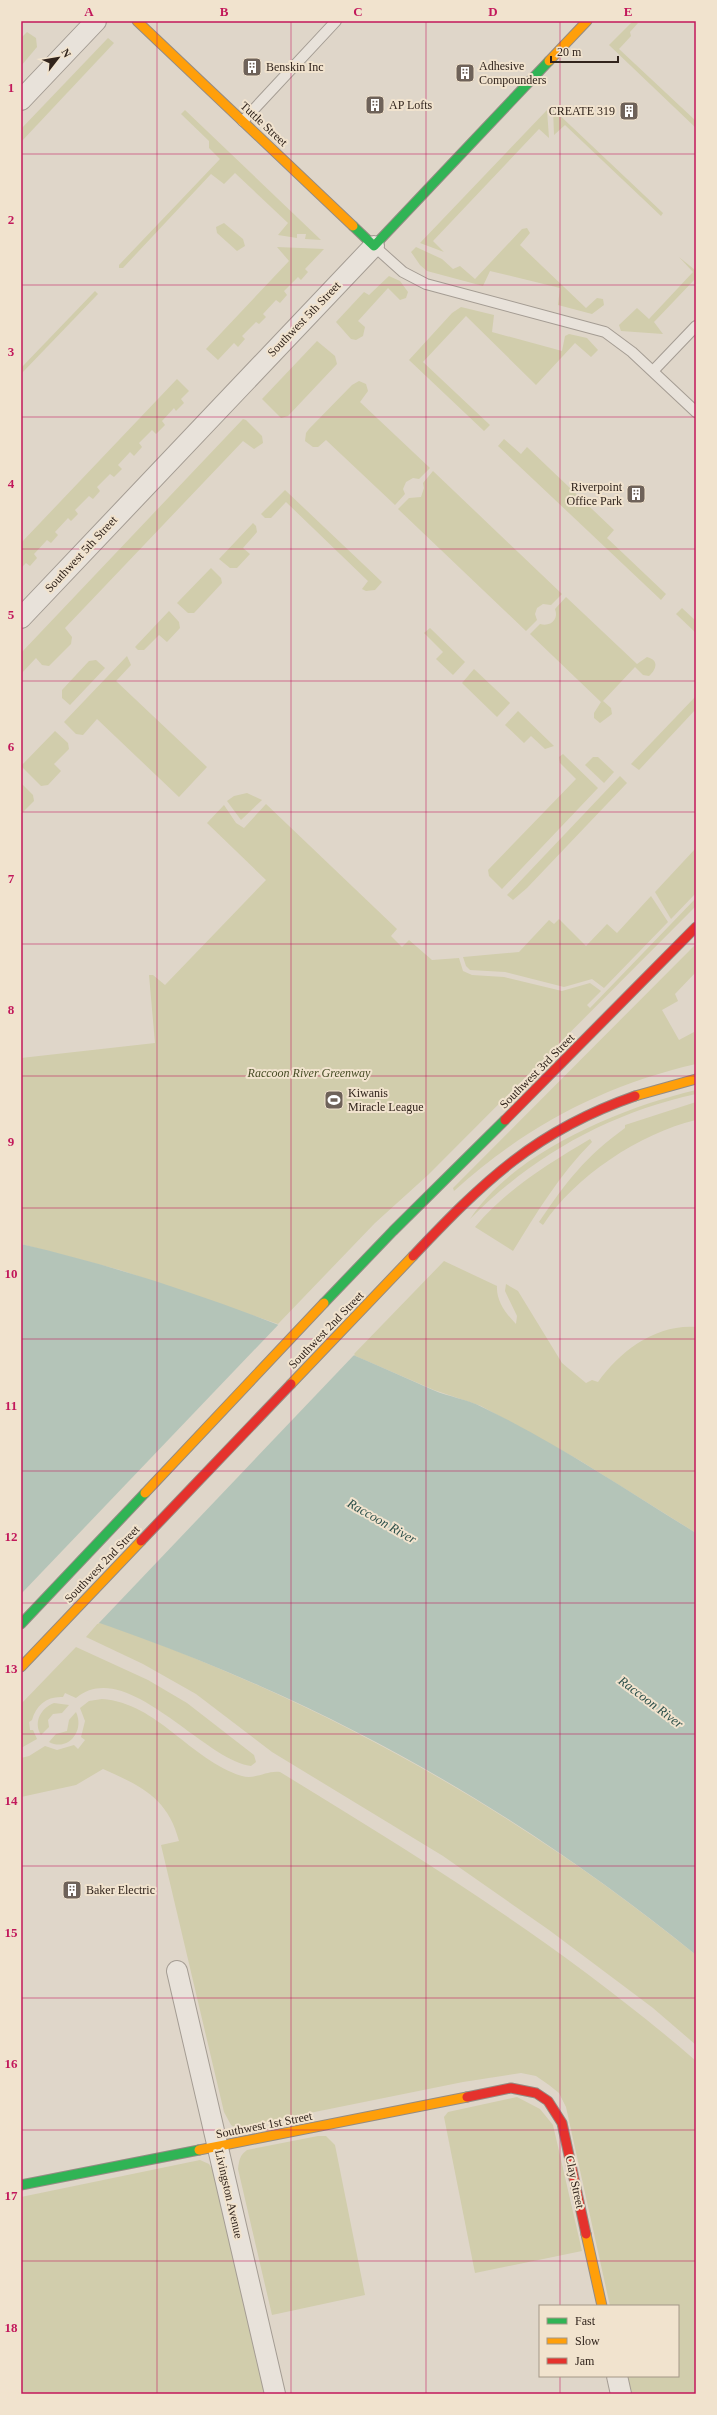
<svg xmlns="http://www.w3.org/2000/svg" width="717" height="2415" font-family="'Times New Roman',serif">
  <rect width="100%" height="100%" fill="#dfd6c9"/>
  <!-- green -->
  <g fill="#d1cdac">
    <polygon points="633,21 638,23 630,32 631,36 619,49 696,121 696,128 609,45"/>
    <polygon points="27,32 36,38 37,47 21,66 21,38"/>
    <polygon points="108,38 114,43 21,142 21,129"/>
    <polygon points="553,109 663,213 661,216 565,125 554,135"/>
    <polygon points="185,110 321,240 305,239 306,234 297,234 297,238 278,235 288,223 235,173 224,184 211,174 123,268 119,268 119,265 220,159 209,148 209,141 181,114"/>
    <polygon points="547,110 549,138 539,129 433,241 444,252 420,243"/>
    <polygon points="224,223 243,239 245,246 237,251 217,233 216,227"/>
    <polygon points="527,228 530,233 520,245 586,308 597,298 603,299 604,305 592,314 558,305 560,288 490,271 483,286 427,271 420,265 411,252 416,247 442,259 453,269 460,266 475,279 522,229"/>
    <polygon points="277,247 324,249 305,269 308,272 301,280 298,277 284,291 287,295 280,303 276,300 263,314 266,317 259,324 256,322 242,336 245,339 238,347 234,343 218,360 206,349 289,261"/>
    <polygon points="679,257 695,270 696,278 654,322 663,334 621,331 619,325 637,308 649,319 693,272"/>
    <polygon points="389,276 400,281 408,292 406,298 400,300 388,288 358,321 365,327 363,336 356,340 351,339 336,322 364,292 369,295"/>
    <polygon points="95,291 98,294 21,374 21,368"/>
    <polygon points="461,307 494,315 492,332 562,351 565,336 569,334 587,338 598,350 591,357 575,343 536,385 466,316 423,362 490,425 484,431 409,360 452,313"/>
    <polygon points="317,341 335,356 337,364 288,416 281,418 262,399"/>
    <polygon points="177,379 189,391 181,399 184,403 176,411 174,408 162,421 165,425 156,434 152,430 139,443 142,447 134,456 130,452 118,465 122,469 114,477 110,474 97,487 100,491 93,499 89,496 75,510 78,514 71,521 68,518 55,532 58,535 51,543 47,540 34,554 37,558 30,566 26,563 21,568 21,543"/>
    <polygon points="359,381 366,384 368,391 360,402 430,468 419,479 413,478 406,482 403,489 405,494 395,505 326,440 318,447 313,447 305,441 306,433 309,429 352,385"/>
    <polygon points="243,419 246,420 262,436 263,443 254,449 243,441 65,628 72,637 71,644 49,666 42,665 36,658 21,674 21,653"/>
    <polygon points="504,439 521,454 527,447 614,530 607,538 666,594 661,600 498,446"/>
    <polygon points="433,471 562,594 551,605 543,604 537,608 535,614 537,620 526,631 398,509 409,498 421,497 424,488 423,483"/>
    <polygon points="285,490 382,582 375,590 366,591 362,589 368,581 286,502 271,518 265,518 261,514"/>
    <polygon points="253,523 256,526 257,532 243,548 250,554 237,568 230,568 219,559"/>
    <polygon points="211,568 221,578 222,583 194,613 188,613 177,603"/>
    <path d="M566 597 637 664 647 657C659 660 657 669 649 676L643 675 635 667 603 701 611 708 612 714 600 723 594 718V713L601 702 530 634 540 624C551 627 559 619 555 609Z"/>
    <polygon points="682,608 696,621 696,633 676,614"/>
    <polygon points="169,611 179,622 180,628 167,642 159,635 144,650 138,650 135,647"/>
    <polygon points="430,628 465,662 453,675 436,659 443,652 424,633"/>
    <polygon points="127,656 131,665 116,681 207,767 179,797 97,719 83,735 76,734 64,722"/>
    <polygon points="96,660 105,668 70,705 62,698 62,690 89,661"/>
    <polygon points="474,669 510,703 497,717 462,683"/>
    <polygon points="696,696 696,709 639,770 631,764"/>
    <polygon points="518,711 554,746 545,749 531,736 524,743 505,725"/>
    <polygon points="55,731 68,743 69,749 54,764 61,771 48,785 41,786 21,766"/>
    <polygon points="563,754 598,788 502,889 489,876 488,870 576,779 560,763 559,757"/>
    <polygon points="593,757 598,757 614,772 604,783 585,765"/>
    <polygon points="620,776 627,783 527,888 513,900 507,895"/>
    <polygon points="21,783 33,795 34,801 21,814"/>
    <polygon points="247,793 262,800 241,820 227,801 234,796"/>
    <polygon points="266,804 397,929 391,936 402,947 409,940 432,960 459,958 463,971 472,975 504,977 562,991 590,983 601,991 587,1005 590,1008 696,898 696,906 428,1175 375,1223 278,1324 120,1270 21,1244 21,1058 155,1043 149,975 153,975 165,985 266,880 207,823 224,805 236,823 244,828"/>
    <polygon points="696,848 696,893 671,919 655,892"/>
    <polygon points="651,896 668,922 604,988 592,979 564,987 505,972 470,970 466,966 463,957 519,952 549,920 554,924 559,919 586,946 607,924 617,933"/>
    <path d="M696 944V972L675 994 678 1001 662 1010 679 1040 694 1032 696 1064C604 1085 524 1127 454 1191L453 1188Z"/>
    <path d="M696 1090V1094C609 1113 532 1156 470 1219 514 1152 620 1108 696 1090Z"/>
    <path d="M696 1102V1120C640 1133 574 1177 543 1225L539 1222C566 1182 585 1157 625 1128V1125Z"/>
    <path d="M590 1139 592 1142C560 1174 537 1212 513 1251L475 1227C507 1189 548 1164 590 1139Z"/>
    <path d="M444 1261 497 1286C496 1301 506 1314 516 1324L517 1316 505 1291 506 1284 518 1291 562 1363 586 1383 592 1380 598 1382C620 1351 656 1324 696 1327V1533L579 1460 481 1406 434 1390 353 1355Z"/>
    <path d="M99 1622C316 1698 518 1810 696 1955V2045L653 2008 549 1930 443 1856 272 1752 196 1694 143 1664 86 1637Z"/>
    <path d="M76 1647 148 1680 187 1703 254 1755 256 1762 251 1766C202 1759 126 1656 76 1698L65 1693 63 1697C47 1696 36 1705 32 1720L29 1722 30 1730H33L37 1739 21 1748V1704Z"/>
    <path d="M102 1699C158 1703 190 1760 242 1776 255 1780 267 1770 280 1772 426 1861 567 1949 696 2061V2394H632L628 2387 625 2376H678V2306H610L566 2107 559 2093 549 2085 536 2076 521 2073 463 2082 236 2128 231 2125 224 2112 161 1845 179 1841C168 1798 141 1786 103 1769L76 1785 21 1797V1758L29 1756 45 1746 57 1750 74 1745 78 1749 85 1740 81 1737 85 1721 80 1708 89 1701Z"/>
    <path d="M54 1703 69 1705 62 1713 53 1714 48 1720 49 1727 41 1735C33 1722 41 1708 54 1703Z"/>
    <path d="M76 1712C85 1731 68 1752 49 1742L56 1734 67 1731 69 1720Z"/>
    <polygon points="517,2097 540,2109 553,2125 582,2251 475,2273 444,2117 448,2112"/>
    <path d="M318 2136H326L335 2145 365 2295 272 2315 238 2169C239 2160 240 2155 247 2150Z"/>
    <polygon points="200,2160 209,2164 214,2172 265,2394 21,2394 21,2197"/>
  </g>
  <!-- water -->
  <path fill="#b4c4b8" d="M21 1244C163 1277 301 1330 433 1390 449 1397 467 1399 482 1407 557 1443 626 1490 696 1533V1955C563 1847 417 1755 260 1686 182 1651 101 1623 21 1596Z"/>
  <!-- pier -->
  <polygon fill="#dfd6c9" points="280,1323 355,1354 98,1624 21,1598 21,1594"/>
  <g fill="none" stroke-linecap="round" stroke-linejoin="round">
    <!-- lane casing -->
    <g stroke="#a49c93" stroke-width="12">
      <g id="lane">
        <polyline points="243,121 336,21"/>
        <polyline points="374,246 403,272 426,284 605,332 632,352 696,412"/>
        <polyline points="653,371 696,326"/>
      </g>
    </g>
    <!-- street casing -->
    <g stroke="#a49c93" stroke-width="22">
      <g id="street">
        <polyline points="21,100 96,21"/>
        <polyline points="21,618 374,246"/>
        <polyline points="177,1971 275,2394"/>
        <polyline points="617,2376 621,2394"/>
      </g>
    </g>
    <!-- fast casing -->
    <g stroke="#948b83" stroke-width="11">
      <g id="fast">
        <polyline points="353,226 374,246 549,61"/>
        <polyline points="324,1303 393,1231 505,1120"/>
        <polyline points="21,1624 145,1493"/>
        <polyline points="21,2185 199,2150"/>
      </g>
    </g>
    <!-- slow casing -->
    <g stroke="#948b83" stroke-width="11">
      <g id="slow">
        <polyline points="137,21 353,226"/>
        <polyline points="549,61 587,21"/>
        <polyline points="635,1096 696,1079"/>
        <polyline points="291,1384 413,1256"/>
        <polyline points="145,1493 324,1303"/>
        <polyline points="21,1667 141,1541"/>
        <polyline points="199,2150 467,2097"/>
        <polyline points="586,2234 602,2306"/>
      </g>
    </g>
    <!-- jam casing -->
    <g stroke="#948b83" stroke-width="11">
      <g id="jam">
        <polyline points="505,1120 696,927"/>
        <path d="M413 1256C484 1181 535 1131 635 1096"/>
        <polyline points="141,1541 291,1384"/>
        <polyline points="467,2097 511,2088 536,2093 548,2101 562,2123 586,2234"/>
      </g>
    </g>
    <!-- lane -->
    <use href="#lane" stroke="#e8e2da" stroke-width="10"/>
    <!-- street -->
    <use href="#street" stroke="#e8e2da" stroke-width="20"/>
    <!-- fast -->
    <use href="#fast" stroke="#30b455" stroke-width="9"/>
    <!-- slow -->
    <use href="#slow" stroke="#ff9f0a" stroke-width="9"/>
    <!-- jam -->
    <use href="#jam" stroke="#e5322d" stroke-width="9"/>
  </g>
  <!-- grid -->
  <path fill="none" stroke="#c2185b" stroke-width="1" stroke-opacity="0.55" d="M157 21V2394M291 21V2394M426 21V2394M560 21V2306M21 154H696M21 285H696M21 417H696M21 549H696M21 681H696M21 812H696M21 944H696M21 1076H696M21 1208H696M21 1339H696M21 1471H696M21 1603H696M21 1734H696M21 1866H696M21 1998H696M21 2130H696M21 2261H696M560 2376V2394"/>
  <!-- icons -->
  <defs>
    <g id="building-square" transform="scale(1)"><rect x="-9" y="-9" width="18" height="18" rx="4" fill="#6e6259" stroke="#f1e3ce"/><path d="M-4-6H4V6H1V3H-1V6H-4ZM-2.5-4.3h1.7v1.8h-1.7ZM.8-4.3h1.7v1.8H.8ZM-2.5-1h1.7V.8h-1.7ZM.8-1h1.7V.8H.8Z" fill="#fff"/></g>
    <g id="stadium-square" transform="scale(1)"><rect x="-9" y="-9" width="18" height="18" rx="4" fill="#6e6259" stroke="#f1e3ce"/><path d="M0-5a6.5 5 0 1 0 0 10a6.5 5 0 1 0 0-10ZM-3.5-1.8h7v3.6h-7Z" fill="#fff"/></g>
  </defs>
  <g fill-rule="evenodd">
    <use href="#building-square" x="252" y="67"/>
    <use href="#building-square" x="465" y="73"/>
    <use href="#building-square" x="375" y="105"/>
    <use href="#building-square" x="629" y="111"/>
    <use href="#building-square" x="636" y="494"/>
    <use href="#stadium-square" x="334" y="1100"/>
    <use href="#building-square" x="72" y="1890"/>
  </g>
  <g text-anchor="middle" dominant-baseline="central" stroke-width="4" stroke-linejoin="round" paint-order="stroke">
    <!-- poi labels -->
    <g font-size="12" fill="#31241c" stroke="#f1e3ce" text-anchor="start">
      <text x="479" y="66">Adhesive<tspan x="479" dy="14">Compounders</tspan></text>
      <text x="266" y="67">Benskin Inc</text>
      <text x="389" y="105">AP Lofts</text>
      <text x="615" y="111" text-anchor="end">CREATE 319</text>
      <text x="622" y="487" text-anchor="end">Riverpoint<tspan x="622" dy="14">Office Park</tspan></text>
      <text x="348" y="1093">Kiwanis<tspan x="348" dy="14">Miracle League</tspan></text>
      <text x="86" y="1890">Baker Electric</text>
    </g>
    <!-- street labels -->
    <g font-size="12" fill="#31241c" stroke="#f1e3ce">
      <text transform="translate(264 124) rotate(43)">Tuttle Street</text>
      <text transform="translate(304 319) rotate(-46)">Southwest 5th Street</text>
      <text transform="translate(81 554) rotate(-47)">Southwest 5th Street</text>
      <text transform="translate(537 1071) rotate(-45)">Southwest 3rd Street</text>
      <text transform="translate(326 1330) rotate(-46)">Southwest 2nd Street</text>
      <text transform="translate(102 1564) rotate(-46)">Southwest 2nd Street</text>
      <text transform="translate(264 2125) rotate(-11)">Southwest 1st Street</text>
      <text transform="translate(575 2182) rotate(78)">Clay Street</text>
      <text transform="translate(229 2194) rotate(77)">Livingston Avenue</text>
    </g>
    <!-- park labels -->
    <g font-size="12" font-style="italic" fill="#474c25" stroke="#f1e3ce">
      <text x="309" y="1073">Raccoon River Greenway</text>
    </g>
    <!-- water labels -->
    <g font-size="13" font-style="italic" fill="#2d504a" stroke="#f1e3ce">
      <text transform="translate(382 1521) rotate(30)">Raccoon River</text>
      <text transform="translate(651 1702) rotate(37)">Raccoon River</text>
    </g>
  </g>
  <!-- border -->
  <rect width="717" height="2415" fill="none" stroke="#f1e3ce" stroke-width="44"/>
  <!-- legend -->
  <rect x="539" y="2305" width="140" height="72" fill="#f1e3ce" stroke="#a49787"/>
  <rect x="547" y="2318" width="20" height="6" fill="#30b455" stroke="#a49787"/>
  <text x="575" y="2325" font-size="12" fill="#31241c">Fast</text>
  <rect x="547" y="2338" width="20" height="6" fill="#ff9f0a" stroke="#a49787"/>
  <text x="575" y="2345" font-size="12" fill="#31241c">Slow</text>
  <rect x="547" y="2358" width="20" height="6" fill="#e5322d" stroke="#a49787"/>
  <text x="575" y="2365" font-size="12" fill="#31241c">Jam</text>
  <!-- north arrow -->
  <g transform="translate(58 58) rotate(59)" stroke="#f1e3ce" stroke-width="3" paint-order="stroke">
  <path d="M0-3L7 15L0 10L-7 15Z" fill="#31241c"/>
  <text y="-6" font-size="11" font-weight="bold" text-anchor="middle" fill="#31241c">N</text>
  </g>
  <!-- scale -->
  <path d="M551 56v6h67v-6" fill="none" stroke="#31241c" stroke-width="2"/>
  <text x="557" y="56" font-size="12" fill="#31241c" stroke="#f1e3ce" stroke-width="3" paint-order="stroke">20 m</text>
  <rect x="22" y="22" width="673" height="2371" fill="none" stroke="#c2185b" stroke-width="1.5"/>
  <g font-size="13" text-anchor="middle" font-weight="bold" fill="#c2185b">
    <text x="89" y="16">A</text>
    <text x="224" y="16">B</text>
    <text x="358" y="16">C</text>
    <text x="493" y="16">D</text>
    <text x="628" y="16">E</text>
    <text x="11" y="92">1</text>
    <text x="11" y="224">2</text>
    <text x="11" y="356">3</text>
    <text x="11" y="488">4</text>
    <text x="11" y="619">5</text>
    <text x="11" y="751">6</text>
    <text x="11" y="883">7</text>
    <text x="11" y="1014">8</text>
    <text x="11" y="1146">9</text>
    <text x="11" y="1278">10</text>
    <text x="11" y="1410">11</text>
    <text x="11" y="1541">12</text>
    <text x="11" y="1673">13</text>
    <text x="11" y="1805">14</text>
    <text x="11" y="1937">15</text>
    <text x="11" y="2068">16</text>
    <text x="11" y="2200">17</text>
    <text x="11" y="2332">18</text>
  </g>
</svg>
